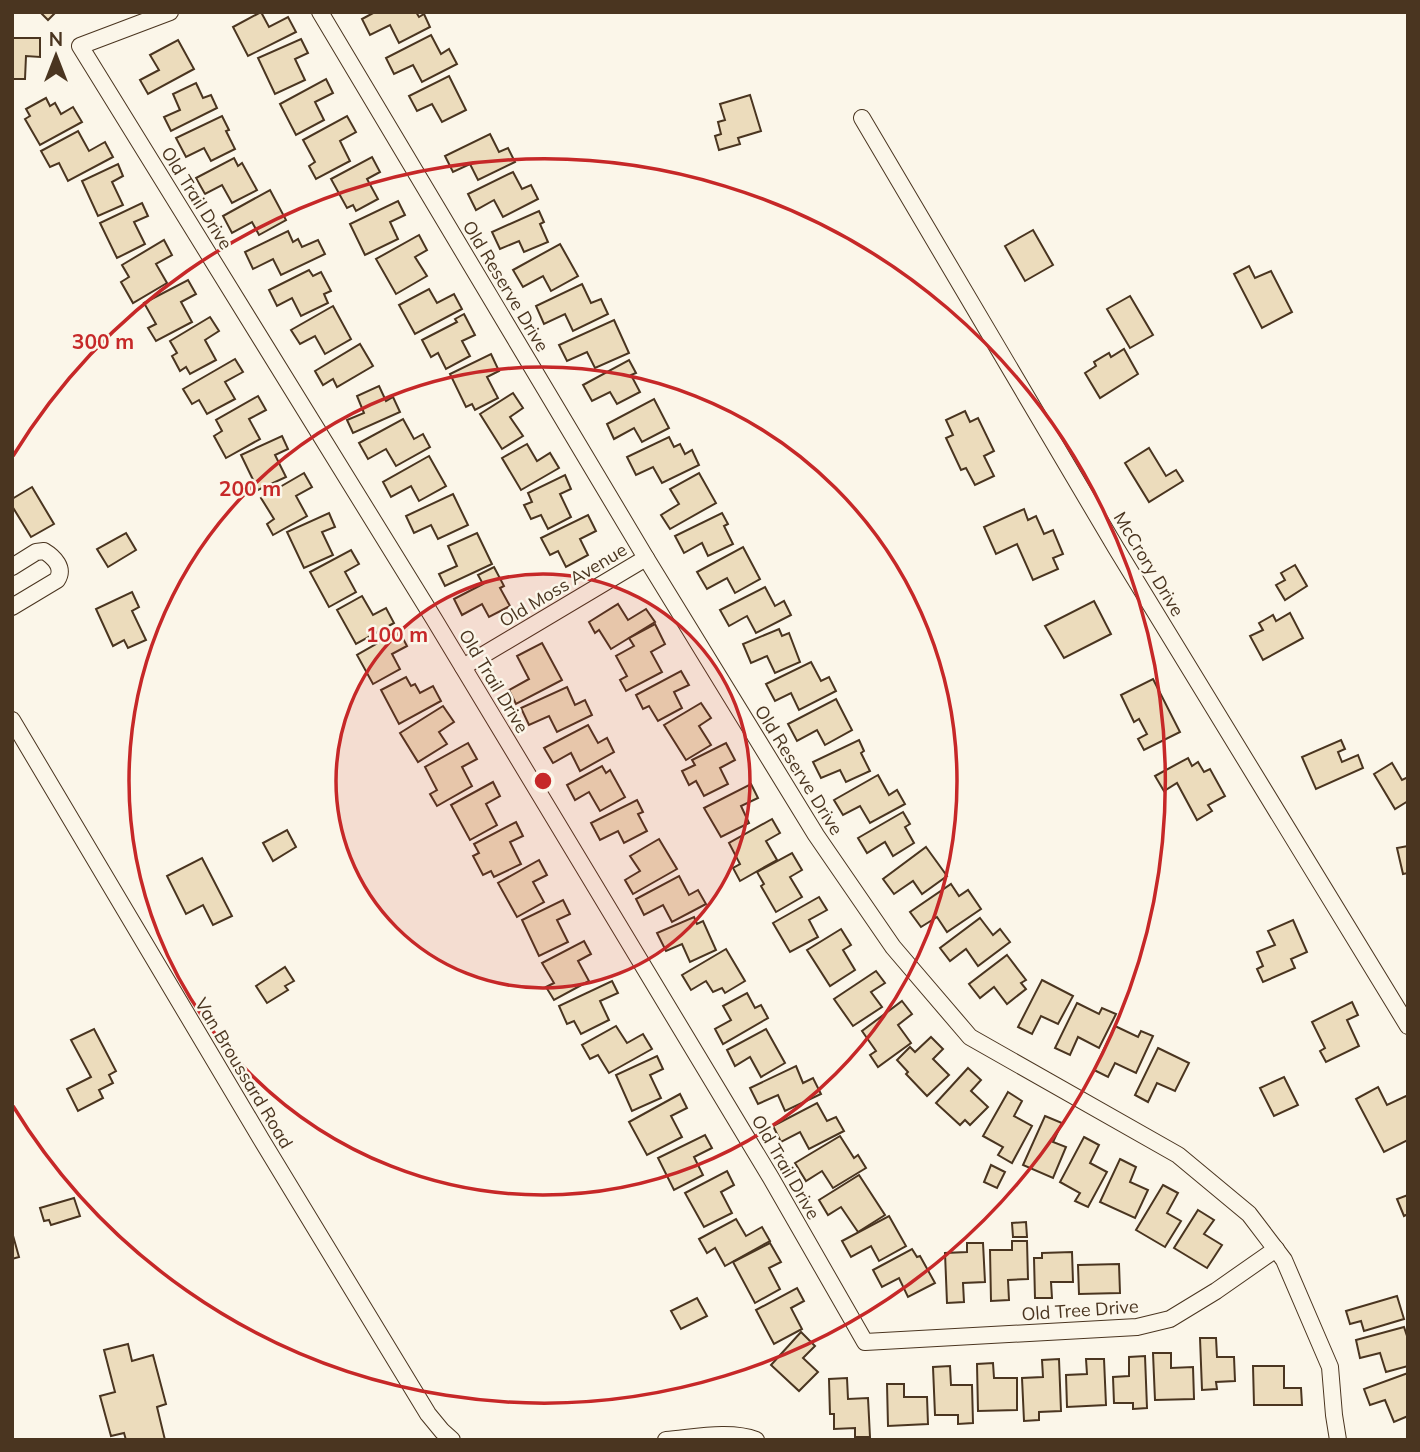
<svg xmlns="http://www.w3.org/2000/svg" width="1420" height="1452" font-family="Mulish,sans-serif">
  <rect width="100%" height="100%" fill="#fbf6e9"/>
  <!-- building -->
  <g fill="#ecdcbc" stroke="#4a3520" stroke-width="2">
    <polygon points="40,12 56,12 48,20"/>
    <polygon points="261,12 269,27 288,17 296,32 248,56 233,27"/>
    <polygon points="375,12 416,12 419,17 424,14 430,27 399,43 390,25 370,35 362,19"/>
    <polygon points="431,35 441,54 449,49 457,64 422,82 413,65 394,74 386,58"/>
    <polygon points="12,38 40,38 40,57 26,56 25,79 12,79"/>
    <polygon points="301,39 308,53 295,59 305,80 275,94 258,58"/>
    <polygon points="178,40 194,69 148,94 140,80 159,70 150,55"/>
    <polygon points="449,76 466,110 442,122 432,104 417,111 409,96"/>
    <polygon points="326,79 333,93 315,102 324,120 296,135 280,104"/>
    <polygon points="196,83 203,98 211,95 217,108 171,131 164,117 180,110 173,94"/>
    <polygon points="750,95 761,131 738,138 740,144 719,150 715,136 721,134 718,122 725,120 720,104"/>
    <polygon points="46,98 50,106 55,103 61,114 73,107 82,122 40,145 25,119 30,116 26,109"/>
    <polygon points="222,116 229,130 226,131 235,149 211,161 204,148 186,157 176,138"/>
    <polygon points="347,116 356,132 340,141 350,161 316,179 309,166 315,162 303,140"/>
    <polygon points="78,131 89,151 105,142 113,157 68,181 59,163 50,167 41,151"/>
    <polygon points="490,134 499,152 508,148 515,162 478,180 470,164 453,172 445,156"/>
    <polygon points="372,157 380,172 367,179 378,199 356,211 353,205 347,208 331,179"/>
    <polygon points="234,158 238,166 242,163 257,190 232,203 222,185 205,194 196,178"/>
    <polygon points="118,164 123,176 112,182 123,205 98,216 82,181"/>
    <polygon points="513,172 522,189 531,185 538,199 503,217 494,200 476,210 468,194"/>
    <polygon points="270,190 286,220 259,235 252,222 232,233 223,216"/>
    <polygon points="398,201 405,215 390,222 398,239 365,255 350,224"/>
    <polygon points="142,203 148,216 134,222 145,244 117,258 100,223"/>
    <polygon points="539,211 544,222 540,224 548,242 524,252 519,241 500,249 492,232"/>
    <polygon points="1033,230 1053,265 1025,281 1005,246"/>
    <polygon points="288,231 293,242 298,239 302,247 318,240 325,254 281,275 273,259 253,269 245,252"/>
    <polygon points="419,235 427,250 415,257 427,276 396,294 376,259"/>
    <polygon points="164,240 172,255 156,264 167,283 133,303 121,282 129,277 122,265"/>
    <polygon points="560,244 578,276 551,291 543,276 523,287 513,270"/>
    <polygon points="1249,266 1255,278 1271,271 1292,312 1262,328 1234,274"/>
    <polygon points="309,270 313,276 321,272 331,291 324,294 328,303 301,316 292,298 277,306 269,290"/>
    <polygon points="188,280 196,294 181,302 192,322 156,341 148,328 156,324 144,303"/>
    <polygon points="582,284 591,303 601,299 608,314 573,331 565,314 544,324 536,306"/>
    <polygon points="429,289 437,303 454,294 462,309 415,334 399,305"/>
    <polygon points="1130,296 1153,335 1130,348 1107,309"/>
    <polygon points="333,306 351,339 325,354 315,336 300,344 291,330"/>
    <polygon points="464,314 475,335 462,341 470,356 446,369 438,353 431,357 422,340 457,322 455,319"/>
    <polygon points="210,317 219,331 205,340 216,360 190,374 186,367 180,371 172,356 177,353 170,341"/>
    <polygon points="614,320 629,353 595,368 587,352 567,361 559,345"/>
    <polygon points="360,344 373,366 337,387 333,379 323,385 315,371"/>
    <polygon points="1124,349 1138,374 1100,398 1085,373 1096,366 1094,362 1109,353 1111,357"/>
    <polygon points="491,354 499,371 487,377 498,398 475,410 472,404 466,407 450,374"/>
    <polygon points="235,359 243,372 225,382 235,399 207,414 199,400 192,404 183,389"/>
    <polygon points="629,360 636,373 631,375 640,392 617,404 610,392 592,401 583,385"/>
    <polygon points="379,386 386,401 393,397 400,412 353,433 347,420 364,413 357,396"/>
    <polygon points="513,393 523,408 510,417 523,436 502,449 480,414"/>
    <polygon points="258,396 266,410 249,419 260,439 226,458 214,436 222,431 216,420"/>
    <polygon points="654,399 669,428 642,442 634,428 614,439 607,424"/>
    <polygon points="965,411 970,422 978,418 994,451 984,456 994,476 975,485 966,468 961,470 946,438 953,435 946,420"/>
    <polygon points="403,419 414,439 423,434 430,447 396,466 386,449 368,459 359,443"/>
    <polygon points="282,436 288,449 275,455 286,477 258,490 241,455"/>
    <polygon points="669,437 674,447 680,444 685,454 692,450 699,465 662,483 653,467 636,475 627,457"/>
    <polygon points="527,444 537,461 550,453 559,468 521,490 502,458"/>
    <polygon points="1149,448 1166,476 1176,470 1183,481 1149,502 1125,463"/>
    <polygon points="429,456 446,486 419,501 411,486 391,497 383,482"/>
    <polygon points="304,473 312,487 296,496 307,516 273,535 267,524 274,519 261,498"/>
    <polygon points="699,473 716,503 670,529 661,515 679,504 670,489"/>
    <polygon points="565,475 571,489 560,494 571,517 548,529 541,515 531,519 524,505 532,502 528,493"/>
    <polygon points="32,487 54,524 31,537 12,506 12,499"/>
    <polygon points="453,494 468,525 438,539 431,525 414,533 406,516"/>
    <polygon points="1024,509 1028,520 1036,516 1044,534 1053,530 1063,554 1053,558 1058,569 1033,580 1017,544 996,554 984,527"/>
    <polygon points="329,513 335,527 322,532 333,555 304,568 287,532"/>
    <polygon points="722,513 728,524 724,526 733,544 708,556 702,543 684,553 675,536"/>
    <polygon points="588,515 596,531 580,539 588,555 566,567 558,551 550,555 541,538"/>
    <polygon points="126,533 136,550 108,567 97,549"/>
    <polygon points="477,533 492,564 445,586 439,574 457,566 448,546"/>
    <polygon points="743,547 760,579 735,593 727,578 707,589 697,572"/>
    <polygon points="351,550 359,564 345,572 356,592 329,607 310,572"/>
    <polygon points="1295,565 1307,586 1285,600 1276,585 1285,580 1281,573"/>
    <polygon points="494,567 504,586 500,588 510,606 489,617 482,604 462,615 454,599 483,584 478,575"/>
    <polygon points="765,587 775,606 784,601 791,615 756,633 747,616 729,626 720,610"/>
    <polygon points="132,592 139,607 132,611 146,640 128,648 124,640 113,646 96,609"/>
    <polygon points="362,596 373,615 386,608 394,623 356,644 337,610"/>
    <polygon points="1094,601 1111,634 1064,658 1045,626"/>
    <polygon points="618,604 628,620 646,609 655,622 611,649 599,630 595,633 589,622"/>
    <polygon points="1290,613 1303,638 1263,660 1250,636 1263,630 1259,623 1273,615 1276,621"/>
    <polygon points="655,624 665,644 651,652 662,672 626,691 620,680 627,676 616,656 634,646 629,638"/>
    <polygon points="779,629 782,636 789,633 800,662 775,673 767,656 751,663 743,644"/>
    <polygon points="399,631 407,646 392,654 400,669 373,684 357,655"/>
    <polygon points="542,643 562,680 516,704 509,690 529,679 517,656"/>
    <polygon points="811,662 821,681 829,677 836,691 799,710 791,693 775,701 766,684"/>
    <polygon points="681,671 689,685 674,692 682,708 658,721 649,706 643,709 636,695"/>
    <polygon points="406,677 411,686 415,684 420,693 433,686 441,701 399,724 381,690"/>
    <polygon points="1153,679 1180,732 1144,750 1138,739 1147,734 1139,719 1134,722 1121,695"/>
    <polygon points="567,687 575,705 585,700 592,715 557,732 549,716 529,725 521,708"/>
    <polygon points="836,699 852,730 825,745 817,730 797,741 788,724"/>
    <polygon points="701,703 711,718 699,726 711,745 686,760 664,725"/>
    <polygon points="443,706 454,722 439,732 447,744 418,762 400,733"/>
    <polygon points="588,725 598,743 607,738 614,752 580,771 571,753 553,763 544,748"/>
    <polygon points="859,740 864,751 861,753 870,771 846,782 840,770 821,778 813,762"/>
    <polygon points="1341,740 1345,749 1338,752 1342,762 1358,755 1363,768 1316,789 1302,757"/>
    <polygon points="468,743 477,759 462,767 472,786 437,806 430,794 437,790 425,767"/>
    <polygon points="726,743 735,760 720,768 728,784 704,796 696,781 689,785 682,771 695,765 692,760"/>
    <polygon points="1188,758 1192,766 1198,762 1204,772 1210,769 1225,796 1208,805 1212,811 1197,820 1177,783 1164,791 1155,776"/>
    <polygon points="1392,763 1402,780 1408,777 1408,801 1395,809 1374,774"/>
    <polygon points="602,766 606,773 610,770 625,797 600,811 589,792 575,800 567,785"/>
    <polygon points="878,775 889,795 897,790 905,804 870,823 860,806 843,815 834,800"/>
    <polygon points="493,782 500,796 486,804 497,825 470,840 451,805"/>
    <polygon points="751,784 758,798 741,806 749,823 721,837 704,808"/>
    <polygon points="637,800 643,812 638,814 647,831 624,843 618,831 600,840 591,823"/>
    <polygon points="903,812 910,824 905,827 914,843 893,856 885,842 867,853 858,838"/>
    <polygon points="772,819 780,833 766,841 777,860 740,881 733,868 740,864 729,843"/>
    <polygon points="516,822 523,836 510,842 521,864 494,877 491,871 483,875 473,856 479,853 474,844"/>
    <polygon points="287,830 296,847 273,861 263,843"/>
    <polygon points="659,839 677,869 633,894 625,880 640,871 630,856"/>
    <polygon points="1408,846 1408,873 1403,874 1397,848"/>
    <polygon points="926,847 947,876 922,894 913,881 894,894 883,879"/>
    <polygon points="792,853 802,870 790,877 802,897 776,912 761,886 764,884 757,872"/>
    <polygon points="202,858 232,916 213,925 203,905 186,914 167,876"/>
    <polygon points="539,860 547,875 533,882 544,902 517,917 498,883"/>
    <polygon points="679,876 689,895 698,890 706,904 672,922 663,905 644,915 636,899"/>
    <polygon points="951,884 959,896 968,890 981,909 947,932 937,917 921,927 910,912"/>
    <polygon points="819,897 827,910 809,920 818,937 790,952 773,923"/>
    <polygon points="563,900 570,914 557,920 568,942 539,956 522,920"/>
    <polygon points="694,917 697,924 703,921 716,950 690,962 682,944 666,951 657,933"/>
    <polygon points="980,918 993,935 1000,929 1010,942 978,966 966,949 950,961 940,948"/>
    <polygon points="1293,920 1307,952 1291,959 1295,968 1263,982 1257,969 1263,966 1257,952 1275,945 1268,931"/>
    <polygon points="841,929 851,945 843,950 855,970 830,986 807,950"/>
    <polygon points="584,941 591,954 578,961 589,981 554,1000 546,987 554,983 542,963"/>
    <polygon points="726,949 745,981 725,993 722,988 713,992 706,981 691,990 682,975"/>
    <polygon points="1007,955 1026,980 1021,983 1026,989 1007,1004 994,987 980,998 969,984"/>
    <polygon points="285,967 294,981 285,986 288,990 267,1003 256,986"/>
    <polygon points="876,971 885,983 871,992 882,1007 853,1026 834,999"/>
    <polygon points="1042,980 1073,996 1058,1024 1041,1016 1032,1034 1018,1027"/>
    <polygon points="612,981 618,993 600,1001 609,1020 581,1034 574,1021 567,1024 559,1006"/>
    <polygon points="747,993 755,1008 761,1005 768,1018 723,1044 715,1029 731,1020 723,1006"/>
    <polygon points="902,1001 912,1014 898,1025 911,1043 878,1067 870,1055 876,1051 862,1031"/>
    <polygon points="1352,1002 1358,1015 1347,1020 1359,1046 1326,1062 1320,1051 1325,1048 1312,1022"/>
    <polygon points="1077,1003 1099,1014 1102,1008 1116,1014 1099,1048 1078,1037 1070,1055 1055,1048"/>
    <polygon points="616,1026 627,1043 643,1034 652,1049 609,1073 598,1055 590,1059 582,1045"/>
    <polygon points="1115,1026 1138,1037 1141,1031 1153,1036 1136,1073 1115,1063 1108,1077 1094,1070"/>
    <polygon points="94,1029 116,1071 109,1075 113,1083 99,1090 103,1098 78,1111 67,1089 91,1077 71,1040"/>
    <polygon points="766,1029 785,1063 761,1077 750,1057 735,1066 727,1050"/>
    <polygon points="931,1037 943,1049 933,1059 949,1075 927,1096 906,1074 908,1072 897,1060 910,1047 915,1052"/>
    <polygon points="1158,1048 1189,1063 1175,1091 1157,1083 1148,1102 1135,1095"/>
    <polygon points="657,1056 663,1069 650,1075 661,1098 632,1111 616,1075"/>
    <polygon points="796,1066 803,1083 813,1078 821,1094 785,1111 778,1095 758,1104 750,1088"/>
    <polygon points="968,1068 981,1080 971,1091 988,1107 970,1125 965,1120 960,1125 936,1103"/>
    <polygon points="1284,1077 1298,1105 1274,1116 1260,1088"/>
    <polygon points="1378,1087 1387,1105 1406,1096 1408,1099 1408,1140 1384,1152 1356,1099"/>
    <polygon points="1008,1092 1022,1101 1014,1116 1032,1126 1012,1163 998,1155 1003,1147 983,1136"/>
    <polygon points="680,1094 687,1108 671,1116 682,1137 647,1155 629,1122"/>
    <polygon points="817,1103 827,1121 836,1117 844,1131 809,1149 800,1132 781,1142 773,1126"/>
    <polygon points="1045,1116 1062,1123 1053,1142 1066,1147 1053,1178 1023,1165"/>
    <polygon points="705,1135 712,1148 694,1157 703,1175 674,1190 658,1158"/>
    <polygon points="840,1136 854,1158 858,1155 866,1168 833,1188 822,1171 806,1181 795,1163"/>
    <polygon points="1084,1137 1099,1145 1090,1163 1107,1172 1088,1207 1075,1201 1080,1193 1060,1182"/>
    <polygon points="1120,1159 1136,1167 1130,1182 1148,1190 1135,1218 1100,1202"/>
    <polygon points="991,1165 1005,1172 997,1188 984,1182"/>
    <polygon points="727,1171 734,1185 721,1192 732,1213 704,1227 685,1193"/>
    <polygon points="859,1175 885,1215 858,1232 841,1207 828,1215 819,1200"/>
    <polygon points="1163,1185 1178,1193 1167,1213 1181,1221 1165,1247 1136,1230"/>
    <polygon points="1408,1195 1408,1214 1404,1216 1397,1199"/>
    <polygon points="74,1198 80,1216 51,1225 49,1220 44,1221 40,1208"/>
    <polygon points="1198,1210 1214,1220 1204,1234 1222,1245 1207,1268 1174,1248"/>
    <polygon points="889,1216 906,1246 879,1261 871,1246 851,1257 842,1241"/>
    <polygon points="736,1219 746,1236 762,1227 770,1241 725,1266 715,1248 707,1253 699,1239"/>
    <polygon points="1026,1222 1027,1237 1013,1237 1012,1223"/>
    <polygon points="12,1232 19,1257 12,1259"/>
    <polygon points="1012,1241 1027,1241 1028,1279 1008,1280 1009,1300 991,1301 990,1250 1012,1250"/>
    <polygon points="770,1243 781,1262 769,1268 780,1289 755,1303 733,1262"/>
    <polygon points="967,1243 983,1243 985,1282 963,1283 964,1302 947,1303 945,1253 967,1252"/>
    <polygon points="912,1249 917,1257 920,1256 935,1283 908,1297 899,1278 882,1287 873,1270"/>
    <polygon points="1072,1252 1073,1282 1051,1282 1052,1298 1035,1298 1034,1258 1042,1258 1042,1253"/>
    <polygon points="1119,1264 1120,1293 1079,1294 1078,1265"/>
    <polygon points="797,1288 804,1301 791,1308 802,1329 774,1344 756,1310"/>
    <polygon points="1397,1296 1404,1319 1364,1331 1361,1321 1350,1324 1346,1311"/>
    <polygon points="697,1298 707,1316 681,1329 671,1311"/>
    <polygon points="1404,1327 1408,1339 1408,1366 1386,1372 1380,1353 1360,1358 1356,1340"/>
    <polygon points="801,1332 815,1346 803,1358 818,1372 799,1391 771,1365"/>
    <polygon points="1200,1338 1216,1338 1217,1357 1234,1357 1235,1381 1216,1382 1217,1389 1202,1390"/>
    <polygon points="128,1344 132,1361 153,1355 166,1404 157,1407 165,1440 126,1440 124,1433 111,1436 100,1396 115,1392 104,1350"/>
    <polygon points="1153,1353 1171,1353 1171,1368 1193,1367 1194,1399 1155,1400"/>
    <polygon points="1145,1356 1147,1408 1133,1409 1133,1403 1114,1403 1113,1377 1129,1376 1129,1357"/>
    <polygon points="1059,1359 1061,1411 1039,1412 1039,1420 1024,1421 1022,1378 1043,1377 1042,1360"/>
    <polygon points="1086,1359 1104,1359 1106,1405 1067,1407 1066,1375 1087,1374"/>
    <polygon points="993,1363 994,1378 1017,1378 1017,1410 978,1411 977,1364"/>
    <polygon points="950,1366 951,1385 972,1385 973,1423 958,1424 958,1415 935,1415 933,1367"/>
    <polygon points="1253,1366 1284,1366 1284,1388 1301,1388 1302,1405 1254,1405"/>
    <polygon points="1408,1373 1408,1416 1394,1422 1385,1400 1370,1405 1364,1389"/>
    <polygon points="847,1378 848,1399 868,1398 870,1437 855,1437 855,1428 834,1429 834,1414 830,1414 829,1379"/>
    <polygon points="887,1384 904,1384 904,1397 927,1397 928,1424 888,1426"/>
  </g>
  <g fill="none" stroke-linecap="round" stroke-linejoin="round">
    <!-- minor casing -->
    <g stroke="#4a3520" stroke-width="18">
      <g id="minor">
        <polyline points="170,12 80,46 434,619 771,1178 865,1342 1137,1327 1170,1319 1216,1291 1276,1249"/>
        <polyline points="320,12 646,558 816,835 893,947 970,1037 1178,1155 1249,1214 1284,1260 1330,1367 1334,1415 1338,1440"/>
        <polyline points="862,118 1116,548 1408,1026"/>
        <path d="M12 567 36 552 44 551C54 557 65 568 57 580L12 607"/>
        <polyline points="463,667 646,558"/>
        <polyline points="12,720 261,1139 428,1414 442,1431 452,1440"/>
        <path d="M666 1440C693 1438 730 1430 756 1440"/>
      </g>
    </g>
    <!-- minor -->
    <use href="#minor" stroke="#fbf6e9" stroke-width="16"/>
  </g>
  <!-- distance rings -->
  <circle cx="543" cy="781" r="207" fill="#c62828" fill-opacity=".12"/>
  <g fill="none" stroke="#c62828" stroke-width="3.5">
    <circle cx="543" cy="781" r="207"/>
    <circle cx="543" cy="781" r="414"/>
    <path d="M13 456A622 622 0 1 1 13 1106"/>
  </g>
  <g text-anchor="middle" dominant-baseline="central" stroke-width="5" stroke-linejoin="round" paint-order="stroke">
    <!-- street labels -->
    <g font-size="18" fill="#4a3520" stroke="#fbf6e9">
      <text transform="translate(197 198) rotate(58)">Old Trail Drive</text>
      <text transform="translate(506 286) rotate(59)">Old Reserve Drive</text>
      <text transform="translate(1149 564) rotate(59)">McCrory Drive</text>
      <text transform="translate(563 585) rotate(-31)">Old Moss Avenue</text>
      <text transform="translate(494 681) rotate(59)">Old Trail Drive</text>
      <text transform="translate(799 770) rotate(58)">Old Reserve Drive</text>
      <text transform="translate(244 1073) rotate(59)">Van Broussard Road</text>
      <text transform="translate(786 1167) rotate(60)">Old Trail Drive</text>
      <text transform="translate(1080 1310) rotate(-4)">Old Tree Drive</text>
    </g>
  </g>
  <circle cx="543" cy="781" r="10" fill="#c62828" stroke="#fbf6e9" stroke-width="3.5"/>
  <g font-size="21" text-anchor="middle" font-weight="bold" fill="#c62828" stroke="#fbf6e9" stroke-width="5" stroke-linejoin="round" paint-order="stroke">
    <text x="103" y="349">300 m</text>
    <text x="250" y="496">200 m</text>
    <text x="397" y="642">100 m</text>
  </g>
  <!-- border -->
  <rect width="1420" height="1452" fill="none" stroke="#4a3520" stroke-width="28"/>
  <!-- north arrow -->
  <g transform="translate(56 56)" stroke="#fbf6e9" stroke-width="5" paint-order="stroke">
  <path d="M0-5L12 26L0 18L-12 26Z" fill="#4a3520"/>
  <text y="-10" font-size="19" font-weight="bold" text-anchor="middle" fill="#4a3520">N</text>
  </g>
</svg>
